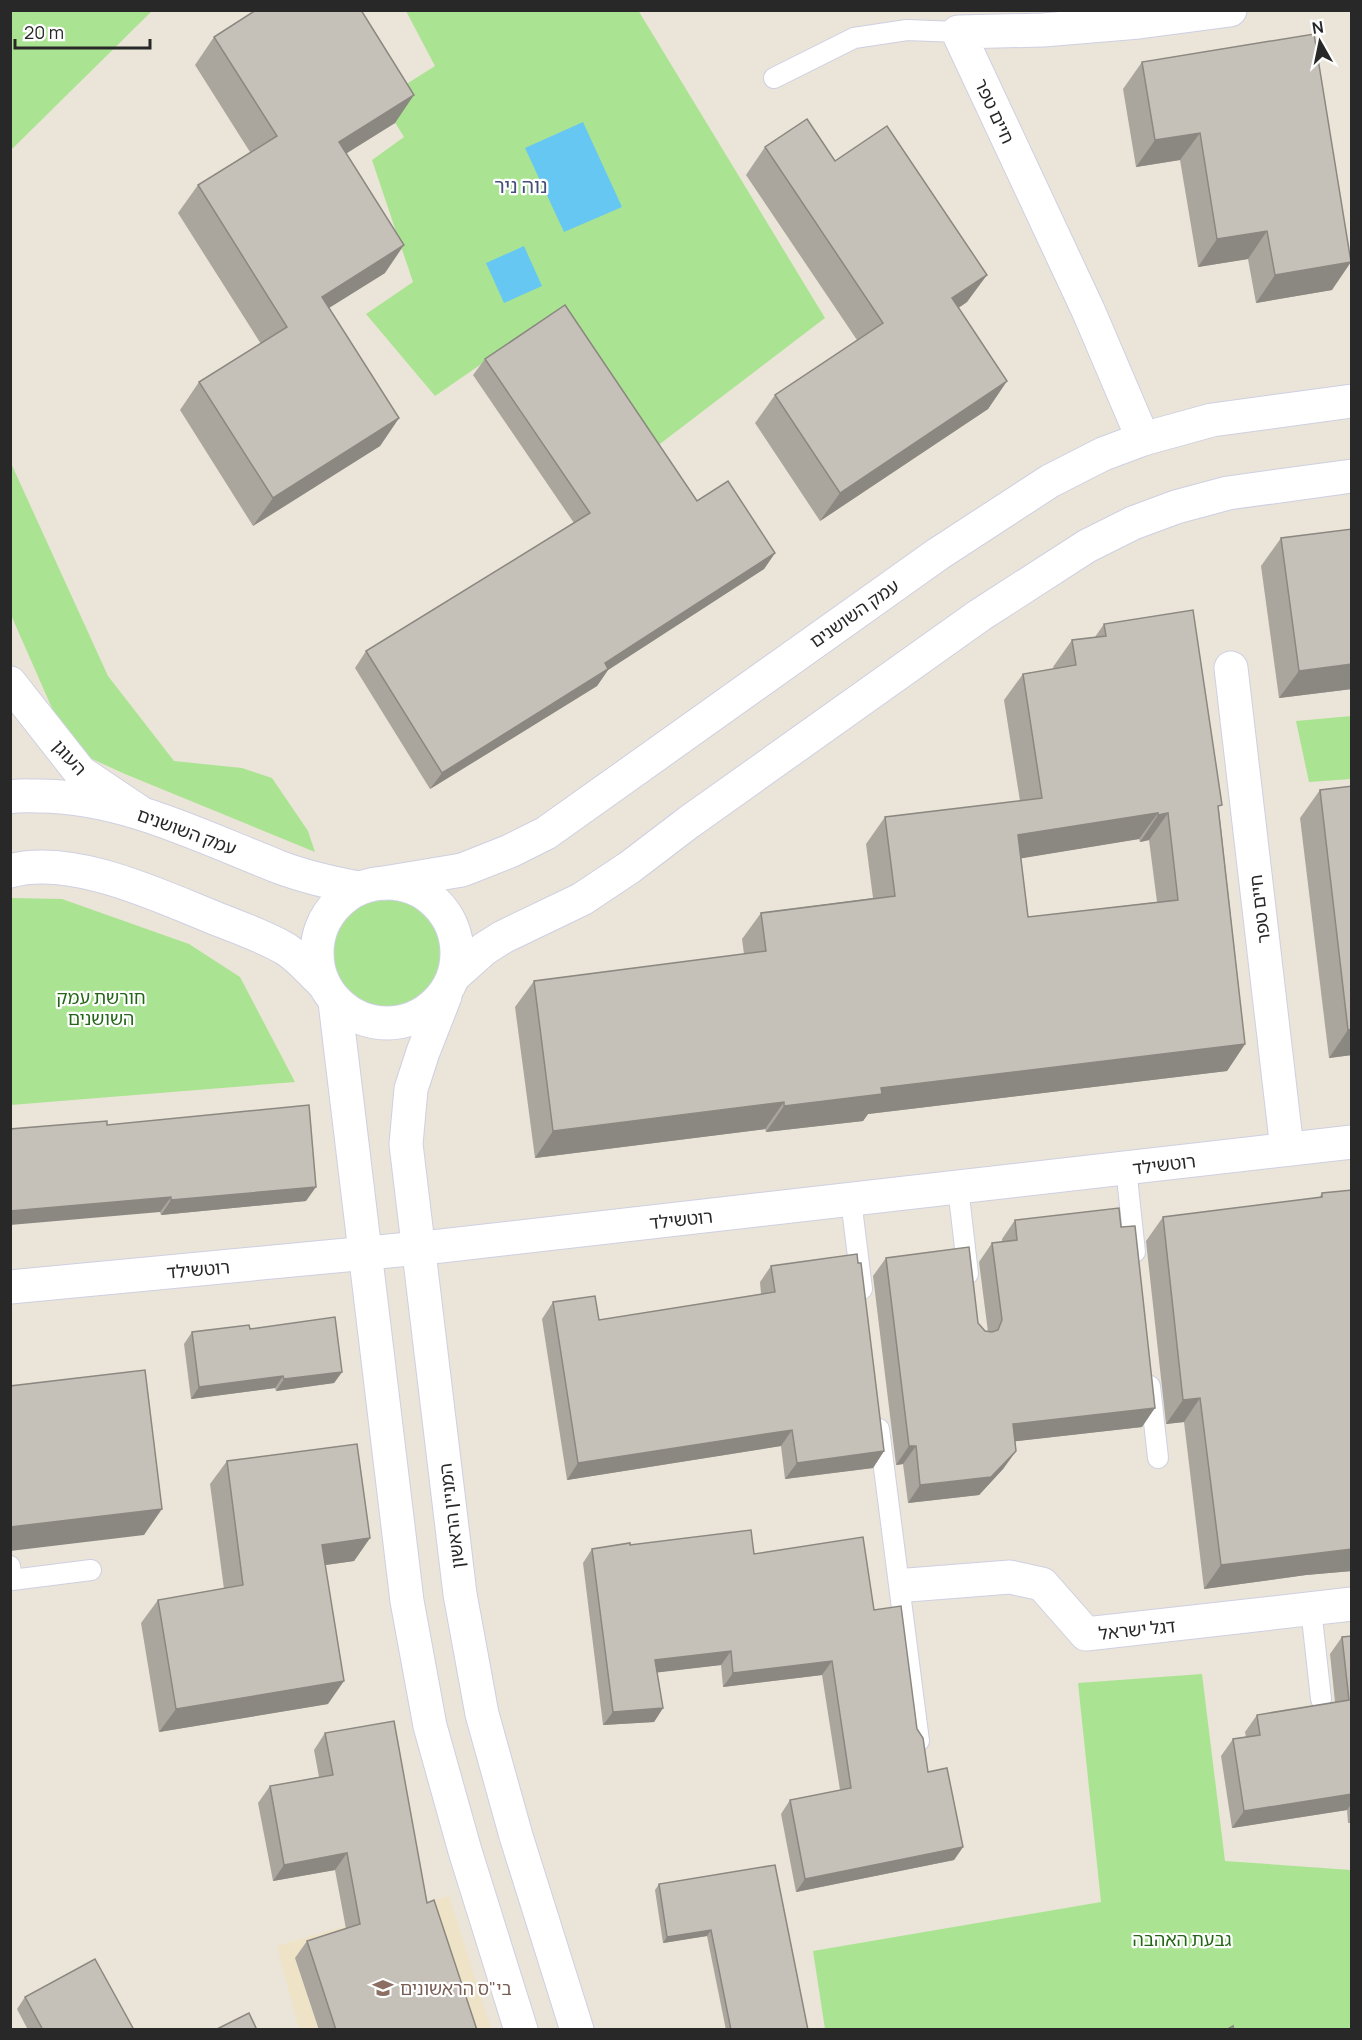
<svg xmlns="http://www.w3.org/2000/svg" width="1362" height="2040" font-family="Manrope,'Noto Sans Hebrew',sans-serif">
  <rect width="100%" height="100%" fill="#ebe4d8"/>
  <!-- education -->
  <polygon fill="#eee3c6" points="449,1896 491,2029 299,2029 277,1946"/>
  <!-- green -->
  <g fill="#aae492">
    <polygon points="11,10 152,10 152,11 11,150"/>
    <polygon points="638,10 825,318 652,450 554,314 435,396 366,314 413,282 372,160 404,137 381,100 435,66 406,11"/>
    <polygon points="10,461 108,676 174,761 242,768 272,778 308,831 315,852 125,774 92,759 66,740 11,615"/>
    <polygon points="1351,716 1351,779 1309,782 1296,721"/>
    <circle cx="387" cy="953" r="62"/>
    <polygon points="11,898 62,899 189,944 240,977 295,1082 11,1105"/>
    <polygon points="1202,1674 1225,1861 1351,1870 1351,2029 825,2029 813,1951 1101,1902 1078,1683"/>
  </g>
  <!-- water -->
  <g fill="#66c7f2">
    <polygon points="583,122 622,207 564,232 525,148"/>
    <polygon points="524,246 542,286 504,303 486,263"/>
  </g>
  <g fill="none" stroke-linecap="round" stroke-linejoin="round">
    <!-- lane casing -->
    <g stroke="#ced0e2" stroke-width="22">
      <g id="lane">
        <polyline points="774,78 854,38 907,30 958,32"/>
        <polyline points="1126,1168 1135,1252"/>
        <polyline points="958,1187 968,1274"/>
        <polyline points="851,1200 862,1289"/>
        <polyline points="1150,1386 1158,1458"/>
        <polyline points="879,1429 919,1741"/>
        <polyline points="10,1566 12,1580 91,1570"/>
        <polyline points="1311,1609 1321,1699"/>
      </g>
    </g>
    <!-- street casing -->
    <g stroke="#ced0e2" stroke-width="35">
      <g id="street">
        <polyline points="1143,439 1088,310 958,32 1043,30 1139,22 1230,10"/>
        <polyline points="1231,668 1287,1149"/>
        <polyline points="10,683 80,772 138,811"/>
        <polyline points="10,1287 441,1246 1352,1142"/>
        <polyline points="908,1585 1010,1577 1042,1584 1086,1634 1352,1604"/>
      </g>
    </g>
    <!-- secondary casing -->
    <g stroke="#ced0e2" stroke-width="35">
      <g id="secondary">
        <path d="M10 797C19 795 29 796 38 796 123 796 202 837 279 867 305 877 332 883 359 888"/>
        <path d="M10 871C73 854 160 896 217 919 240 928 263 936 284 948 298 956 310 971 322 982"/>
        <circle cx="387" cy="953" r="70"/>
        <polyline points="384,883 462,870 510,851 546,833 938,554 1050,481 1103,454 1143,439 1212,420 1352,401"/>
        <polyline points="455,975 484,949 503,937 582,899 630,867 689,822 980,615 1087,546 1133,523 1176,507 1228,493 1352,476"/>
        <polyline points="445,996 423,1052 411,1089 406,1144 460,1594 482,1714 516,1836 577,2030"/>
        <polyline points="335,1002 407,1601 430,1726 465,1851 521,2030"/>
      </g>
    </g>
    <!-- lane -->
    <use href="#lane" stroke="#fff" stroke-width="20"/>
    <!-- street -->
    <use href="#street" stroke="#fff" stroke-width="33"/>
    <!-- secondary -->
    <use href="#secondary" stroke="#fff" stroke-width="33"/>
  </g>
  <!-- wall -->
  <g fill="#aaa69e" fill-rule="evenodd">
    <polygon points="214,37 395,123 346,153 385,273 329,308 399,418 380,446 253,526 180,410 199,382 261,344 178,213 198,185 250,152 195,65"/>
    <polygon points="1142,62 1332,290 1256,303 1248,259 1198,267 1180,160 1136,167 1123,89"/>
    <polygon points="765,147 835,161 967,302 958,308 1007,381 988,409 820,521 755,423 775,395 857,340 746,175"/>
    <polygon points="485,359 775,553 764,569 608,670 597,686 430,789 355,668 366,651 574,523 473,375"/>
    <polygon points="1352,529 1352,689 1279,698 1261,566 1281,538"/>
    <path d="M1104 624 1219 810 1245 1044 1227 1071 868 1114 863 1121 766 1132 765 1129 535 1158 515 1007 534 981 744 954 742 939 761 913 873 898 866 844 885 817 1020 801 1004 700 1023 674 1054 669 1053 667 1072 640 1095 637ZM1139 839 1140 842 1149 840 1157 902 1028 917 1021 858Z"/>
    <polygon points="1320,790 1352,1055 1329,1058 1300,818"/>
    <polygon points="107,1125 306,1201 161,1215 160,1212"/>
    <polygon points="1352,1190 1352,1571 1306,1575 1204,1589 1184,1422 1166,1424 1146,1241 1163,1217 1319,1198 1322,1193"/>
    <polygon points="1015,1220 1142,1427 1015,1441 1016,1451 1003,1469 979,1495 908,1503 903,1464 896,1465 873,1276 886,1258 978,1323 985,1331 988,1332 979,1262 992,1243 1002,1242 1002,1239"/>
    <polygon points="771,1266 884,1451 873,1468 785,1479 781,1446 567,1480 542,1319 553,1302 599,1320 761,1294 760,1282"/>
    <polygon points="250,1329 342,1372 334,1383 276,1391 275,1388 191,1399 184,1344 192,1332"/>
    <polygon points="227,1461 370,1538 354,1561 325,1565 328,1704 159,1732 141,1623 158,1600 224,1589 210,1484"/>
    <polygon points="630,1545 754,1554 874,1610 917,1729 928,1772 963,1847 954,1860 796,1892 781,1814 790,1800 840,1790 822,1675 723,1687 721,1665 657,1672 663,1708 654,1722 603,1725 583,1563 592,1549"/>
    <polygon points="1352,1636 1352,1823 1348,1823 1347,1810 1232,1828 1221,1756 1233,1739 1246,1737 1245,1732 1257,1715 1335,1702 1330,1654 1342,1637"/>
    <polygon points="325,1733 427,1903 477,2030 319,2030 295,1958 307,1941 346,1929 335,1870 273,1881 258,1803 270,1786 319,1777 314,1750"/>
    <polygon points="775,1865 808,2030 726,2030 707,1936 663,1943 655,1890 659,1884"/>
    <polygon points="25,1997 134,2030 28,2030 17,2009"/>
  </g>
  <!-- shaded-wall -->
  <g fill="#8b8781">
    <polygon points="414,95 395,123 320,170 339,142"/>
    <polygon points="1200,133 1180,160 1136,167 1155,140"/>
    <polygon points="1267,231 1248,259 1198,267 1217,239"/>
    <polygon points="404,245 385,273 303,324 322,297"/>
    <polygon points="1351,262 1332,290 1256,303 1275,275"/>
    <polygon points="987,275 967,302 932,326 952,298"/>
    <polygon points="1007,381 988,409 820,521 840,493"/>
    <polygon points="399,418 380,446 253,526 273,498"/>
    <polygon points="775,553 764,569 608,670 597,686 430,789 442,773 605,663"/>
    <polygon points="1352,664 1352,689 1279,698 1299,671"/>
    <polygon points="1158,813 1139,839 1000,862 1018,835"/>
    <polygon points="1168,813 1149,840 1140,842 1158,815"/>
    <polygon points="1352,1029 1352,1055 1329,1058 1348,1030"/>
    <polygon points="1245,1044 1227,1071 868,1114 863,1121 766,1132 784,1106 881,1088"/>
    <polygon points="784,1102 765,1129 535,1158 553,1131"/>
    <polygon points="316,1187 306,1201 161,1215 171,1200"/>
    <polygon points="171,1197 160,1212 10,1225 10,1211"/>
    <polygon points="342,1372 334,1383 276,1391 284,1379"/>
    <polygon points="283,1376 275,1388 191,1399 199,1387"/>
    <polygon points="1200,1398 1184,1422 1166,1424 1183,1400"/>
    <polygon points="1155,1408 1142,1427 1000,1443 1013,1424"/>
    <polygon points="792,1430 781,1446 567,1480 578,1463"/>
    <polygon points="909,1446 916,1446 903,1464 896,1465"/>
    <polygon points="884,1451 873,1468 785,1479 797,1463"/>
    <polygon points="1016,1451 1003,1469 979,1495 908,1503 920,1485"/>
    <polygon points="162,1509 144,1535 10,1551 10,1527"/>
    <polygon points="370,1538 354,1561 305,1568 322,1545"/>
    <polygon points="1352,1549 1352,1571 1306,1575 1204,1589 1221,1565"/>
    <polygon points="731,1651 721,1665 645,1674 655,1660"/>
    <polygon points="832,1661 822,1675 723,1687 733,1673"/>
    <polygon points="344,1681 328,1704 159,1732 176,1709"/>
    <polygon points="663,1708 654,1722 603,1725 613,1712"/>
    <polygon points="1352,1794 1352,1803 1347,1810 1232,1828 1244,1811"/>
    <polygon points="963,1847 954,1860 796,1892 805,1879"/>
    <polygon points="347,1853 335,1870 273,1881 284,1865"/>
    <polygon points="711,1930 707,1936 663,1943 667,1937"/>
  </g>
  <!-- building -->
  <g fill="#c6c1b8" stroke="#8b8781" stroke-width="1.5" fill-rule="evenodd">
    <polygon points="256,10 361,10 414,95 339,142 404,245 322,297 399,418 273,498 199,382 287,327 198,185 277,136 214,37"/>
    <polygon points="1314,34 1351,262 1275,275 1267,231 1217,239 1200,133 1155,140 1142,62"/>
    <polygon points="807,119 835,161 887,126 987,275 952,298 1007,381 840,493 775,395 883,323 765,147"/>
    <polygon points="565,305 697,501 728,481 775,553 605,663 608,669 442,773 366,651 590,513 485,359"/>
    <polygon points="1352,529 1352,664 1299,671 1281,538"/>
    <path d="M1193 610 1222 805 1218 806 1245 1044 881 1088 882 1094 784 1106V1102L553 1131 534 981 766 951 761 913 895 896 885 817 1042 798 1023 674 1076 665 1072 640 1106 636 1104 624ZM1158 813V815L1168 813 1178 900 1028 917 1018 835Z"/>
    <polygon points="1352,786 1352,1029 1348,1030 1320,790"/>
    <polygon points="309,1105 316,1187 171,1200 171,1197 10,1211 10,1129 107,1121 107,1125"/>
    <polygon points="1352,1190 1352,1549 1221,1565 1200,1398 1183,1400 1163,1217 1322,1197 1322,1193"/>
    <polygon points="1119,1208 1121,1227 1135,1226 1155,1408 1013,1424 1016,1451 991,1477 920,1485 916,1446 909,1446 886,1258 969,1247 978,1323 985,1331 992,1332 998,1330 1002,1320 992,1243 1017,1240 1015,1220"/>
    <polygon points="857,1254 858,1263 861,1263 884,1451 797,1463 792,1430 578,1463 553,1302 595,1296 599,1320 775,1292 771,1266"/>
    <polygon points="335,1317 342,1372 284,1379 283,1376 199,1387 192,1332 249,1325 250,1329"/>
    <polygon points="145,1370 162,1509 10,1527 10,1386"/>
    <polygon points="357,1444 370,1538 322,1545 344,1681 176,1709 158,1600 243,1585 227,1461"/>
    <polygon points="751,1530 754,1554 863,1537 874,1610 901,1606 917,1729 923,1738 928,1772 947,1768 963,1847 805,1879 790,1800 851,1788 832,1661 733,1673 731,1651 655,1660 663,1708 613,1712 592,1549 630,1543 630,1545"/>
    <polygon points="1352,1636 1352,1794 1244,1811 1233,1739 1260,1735 1257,1715 1349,1700 1342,1637"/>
    <polygon points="394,1721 427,1903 434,1900 477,2030 336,2030 307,1941 360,1924 347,1853 284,1865 270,1786 333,1775 325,1733"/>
    <polygon points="775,1865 808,2030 731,2030 711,1930 667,1937 659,1884"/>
    <polygon points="95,1959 134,2030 43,2030 25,1997"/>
    <polygon points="249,2013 257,2030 215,2030"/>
    <polygon points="1233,2026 1234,2030 1226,2030"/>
  </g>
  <!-- icons -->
  <defs>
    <g id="school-bare" transform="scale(1.62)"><path d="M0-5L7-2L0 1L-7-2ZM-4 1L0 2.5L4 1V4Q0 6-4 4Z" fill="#8d6e63" stroke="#fff" stroke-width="2.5" paint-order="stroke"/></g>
  </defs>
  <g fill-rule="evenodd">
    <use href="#school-bare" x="383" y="1988"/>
  </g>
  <g text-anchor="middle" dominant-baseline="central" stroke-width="4.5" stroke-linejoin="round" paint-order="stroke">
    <!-- street labels -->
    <g font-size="18" fill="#282828" stroke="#fff">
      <text transform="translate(995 111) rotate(65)">חיים טפר</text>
      <text transform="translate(854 613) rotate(-35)">עמק השושנים</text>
      <text transform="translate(70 757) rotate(48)">העוגן</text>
      <text transform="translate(187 831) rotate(20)">עמק השושנים</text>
      <text transform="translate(1259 909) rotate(-97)">חיים טפר</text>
      <text transform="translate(1164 1164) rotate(-7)">רוטשילד</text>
      <text transform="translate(681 1219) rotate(-6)">רוטשילד</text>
      <text transform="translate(198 1269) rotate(-5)">רוטשילד</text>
      <text transform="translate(451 1516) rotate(-97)">המניין הראשון</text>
      <text transform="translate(1137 1629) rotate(-6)">דגל ישראל</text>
    </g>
    <!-- park labels -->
    <g font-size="18" fill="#236616" stroke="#fff">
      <text x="101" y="997">חורשת עמק<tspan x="101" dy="21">השושנים</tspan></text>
      <text x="1182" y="1939">גבעת האהבה</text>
    </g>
    <!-- education labels -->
    <g font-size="18" fill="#785e54" stroke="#fff" text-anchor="start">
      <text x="400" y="1988">בי"ס הראשונים</text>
    </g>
    <!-- neighbourhood labels -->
    <g font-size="20" fill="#474e79" stroke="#fff">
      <text x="521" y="185">נוה ניר</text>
    </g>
  </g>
  <!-- border -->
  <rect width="1362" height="2040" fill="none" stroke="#282828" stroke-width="24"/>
  <!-- north arrow -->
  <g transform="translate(1320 42) rotate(351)" stroke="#ffffff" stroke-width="4.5" paint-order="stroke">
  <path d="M0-4.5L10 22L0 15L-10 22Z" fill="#282828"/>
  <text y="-9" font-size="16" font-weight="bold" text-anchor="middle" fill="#282828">N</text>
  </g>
  <!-- scale -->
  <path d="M15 39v9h135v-9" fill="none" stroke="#282828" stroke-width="3"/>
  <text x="24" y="39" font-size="18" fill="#282828" stroke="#ffffff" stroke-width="4.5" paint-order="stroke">20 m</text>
</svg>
